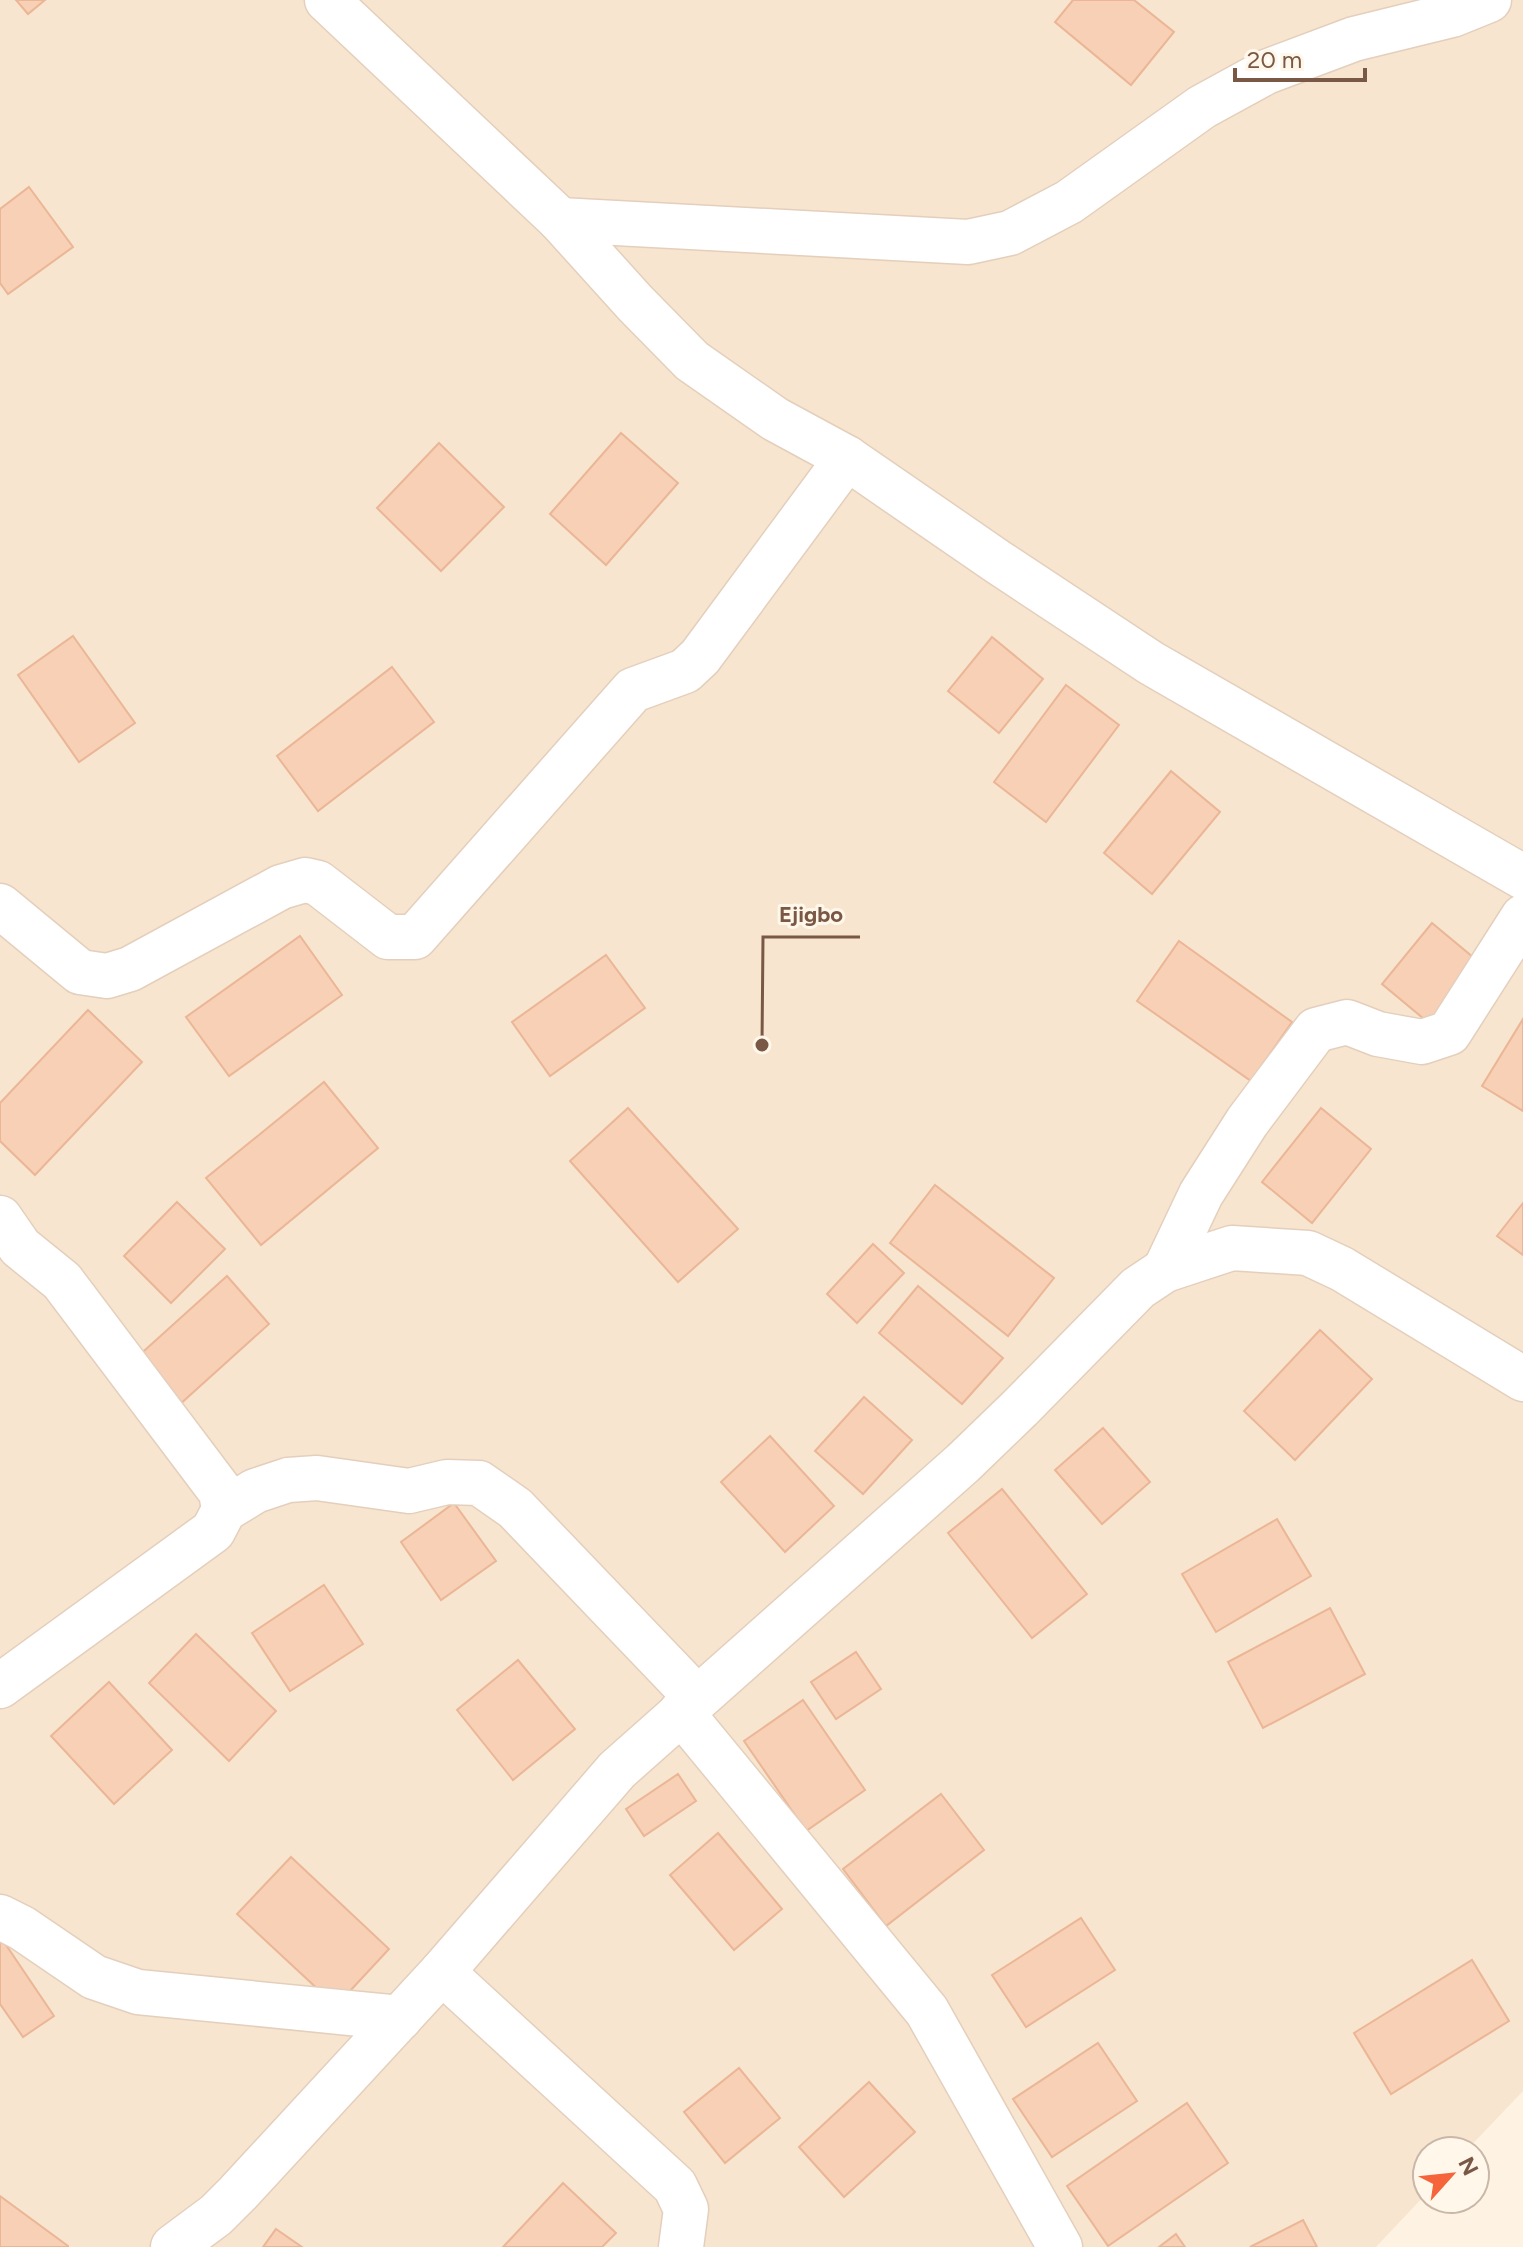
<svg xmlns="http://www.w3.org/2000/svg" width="1523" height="2247" font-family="Figtree,sans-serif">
  <rect width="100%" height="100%" fill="#fef3e2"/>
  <!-- residential -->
  <polygon fill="#f7e5cf" points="0,0 1523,0 1523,2091 1466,2151 1427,2151 1427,2193 1376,2247 0,2247"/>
  <!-- building -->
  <g fill="#f7d0b6" stroke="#ebb695" stroke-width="2">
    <polygon points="16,0 45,0 28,14"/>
    <polygon points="1073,0 1134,0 1174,32 1131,85 1055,22"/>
    <polygon points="29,187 73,247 8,294 0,283 0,209"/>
    <polygon points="621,433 678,483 606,565 550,514"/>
    <polygon points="439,443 504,507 441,571 377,508"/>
    <polygon points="73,636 135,723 79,762 18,675"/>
    <polygon points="992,637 1043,679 999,733 948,691"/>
    <polygon points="392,667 434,722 318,811 277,756"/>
    <polygon points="1066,685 1119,725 1046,822 994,782"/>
    <polygon points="1171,771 1220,812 1152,894 1104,853"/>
    <polygon points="1432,923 1480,963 1430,1024 1382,984"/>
    <polygon points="300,936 342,995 229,1076 186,1017"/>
    <polygon points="1179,941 1292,1022 1251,1081 1137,1001"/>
    <polygon points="606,955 645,1008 550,1076 512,1022"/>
    <polygon points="88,1010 142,1062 35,1175 0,1141 0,1103"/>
    <polygon points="1523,1019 1523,1111 1482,1086"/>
    <polygon points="324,1082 378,1148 261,1245 206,1178"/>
    <polygon points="628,1108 738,1229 678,1282 570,1161"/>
    <polygon points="1321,1108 1371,1149 1312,1223 1262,1182"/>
    <polygon points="935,1185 1054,1278 1008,1336 890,1243"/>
    <polygon points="177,1202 225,1249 171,1303 124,1256"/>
    <polygon points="1523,1203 1523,1255 1497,1236"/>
    <polygon points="873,1244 904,1273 857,1323 827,1294"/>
    <polygon points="227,1276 269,1324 178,1406 135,1359"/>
    <polygon points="918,1286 1003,1358 962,1404 879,1333"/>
    <polygon points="1320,1330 1372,1379 1295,1460 1244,1411"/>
    <polygon points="864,1397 912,1440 863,1494 815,1451"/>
    <polygon points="1103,1428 1150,1482 1102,1524 1055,1470"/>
    <polygon points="770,1436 834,1506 785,1552 721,1482"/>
    <polygon points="1002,1489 1087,1594 1032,1638 948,1533"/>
    <polygon points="454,1503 496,1561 441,1600 401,1542"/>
    <polygon points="1277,1519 1311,1576 1216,1632 1182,1574"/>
    <polygon points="324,1585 363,1644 290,1691 252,1633"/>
    <polygon points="1330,1608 1365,1674 1263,1728 1228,1662"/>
    <polygon points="196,1634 276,1711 229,1761 149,1683"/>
    <polygon points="856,1652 881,1689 836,1719 811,1682"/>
    <polygon points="518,1660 575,1729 513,1780 457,1710"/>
    <polygon points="109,1682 172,1750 114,1804 51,1736"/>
    <polygon points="803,1700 865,1790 806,1831 744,1741"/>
    <polygon points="678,1774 696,1801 644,1836 626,1809"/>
    <polygon points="941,1794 984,1850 886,1926 843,1869"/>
    <polygon points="718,1833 782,1909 734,1950 670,1875"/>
    <polygon points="291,1857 389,1949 336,2006 237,1914"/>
    <polygon points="1081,1918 1115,1970 1026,2027 992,1975"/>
    <polygon points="0,1936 54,2016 23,2037 0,2004"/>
    <polygon points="1472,1960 1509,2021 1391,2094 1354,2033"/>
    <polygon points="1098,2043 1137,2101 1052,2157 1013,2099"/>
    <polygon points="739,2068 780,2118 725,2163 684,2112"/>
    <polygon points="869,2082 915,2132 844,2197 799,2147"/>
    <polygon points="1187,2103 1228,2163 1108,2246 1067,2186"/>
    <polygon points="563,2183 616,2233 602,2247 503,2247"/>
    <polygon points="0,2196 68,2246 68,2247 0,2247"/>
    <polygon points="1303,2220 1317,2247 1250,2247"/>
    <polygon points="276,2229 302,2247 263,2247"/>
    <polygon points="1176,2234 1185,2247 1159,2247"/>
  </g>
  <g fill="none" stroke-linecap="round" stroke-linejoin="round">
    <!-- street casing -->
    <g stroke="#e4cfbc" stroke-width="47">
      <g id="street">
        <polyline points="327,0 560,220 635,303 692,361 775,419 847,458 998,562 1151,663 1523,877"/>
        <polyline points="560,220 968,242 1010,233 1069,202 1202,107 1266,72 1354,39 1452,15 1489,0"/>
        <polyline points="0,906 80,972 107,976 130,969 281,887 305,880 318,883 388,937 415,937 633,690 685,671 700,657 847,458"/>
        <polyline points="0,1218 20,1247 62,1281 221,1492 224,1510"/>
        <polyline points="1165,1270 1201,1194 1247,1122 1316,1030 1347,1022 1378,1034 1422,1042 1449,1033 1523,917"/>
        <polyline points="0,1686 213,1531 224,1510 255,1491 288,1480 317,1478 409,1491 447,1482 479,1483 515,1508 697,1698"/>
        <polyline points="681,1712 927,2011 1060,2247"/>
        <polyline points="0,1917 22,1928 94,1977 138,1992 400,2018"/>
        <polyline points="442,1972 675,2186 686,2209 681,2247"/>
        <polyline points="173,2247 216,2215 238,2193 442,1972 617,1770 963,1463 1020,1408 1138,1288 1165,1270 1232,1248 1308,1253 1342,1269 1523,1379"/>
      </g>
    </g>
    <!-- street -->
    <use href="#street" stroke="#fff" stroke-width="44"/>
  </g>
  <!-- callouts -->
  <path fill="none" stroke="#795845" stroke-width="3" d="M762 1045L763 937H860"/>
  <circle fill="#795845" stroke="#fff7ea" stroke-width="3" cx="762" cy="1045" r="8"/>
  <g font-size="22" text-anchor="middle" font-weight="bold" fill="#795845" stroke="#fff7ea" stroke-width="6" stroke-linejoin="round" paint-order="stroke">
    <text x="811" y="922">Ejigbo</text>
  </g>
  <!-- north arrow -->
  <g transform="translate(1451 2175) rotate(63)"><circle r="38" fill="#fff7ea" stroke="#c9b7a8" stroke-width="2"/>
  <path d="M0-6L14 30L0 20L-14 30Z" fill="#f5643a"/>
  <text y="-12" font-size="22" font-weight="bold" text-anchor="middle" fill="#795845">N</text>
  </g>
  <!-- scale -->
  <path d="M1235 68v12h130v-12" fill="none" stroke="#795845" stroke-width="4"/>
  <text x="1247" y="68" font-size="24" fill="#795845" stroke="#fff7ea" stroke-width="6" paint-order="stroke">20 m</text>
</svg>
